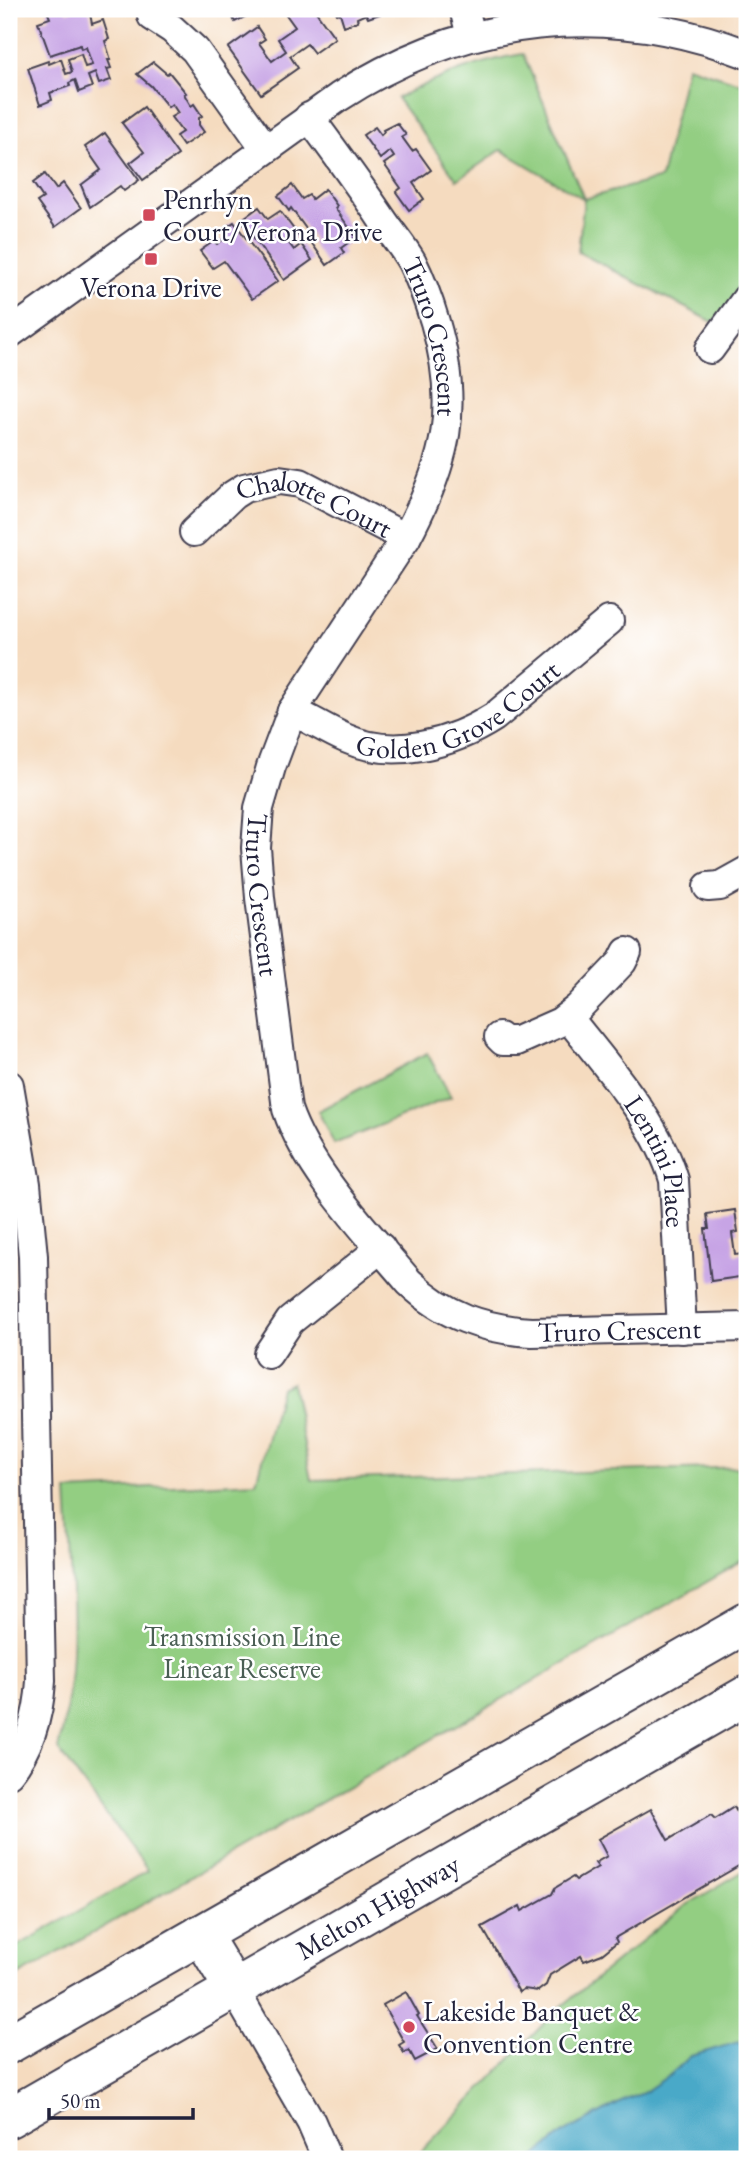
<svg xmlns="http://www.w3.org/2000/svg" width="756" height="2168" font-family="'EB Garamond',serif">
  <rect width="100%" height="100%" fill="#fff"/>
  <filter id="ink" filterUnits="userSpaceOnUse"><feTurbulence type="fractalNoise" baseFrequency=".0143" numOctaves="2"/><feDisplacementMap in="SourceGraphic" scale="14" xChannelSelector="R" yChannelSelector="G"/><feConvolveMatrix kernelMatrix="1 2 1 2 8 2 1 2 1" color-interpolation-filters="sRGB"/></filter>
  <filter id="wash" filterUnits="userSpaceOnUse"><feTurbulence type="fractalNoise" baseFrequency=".00686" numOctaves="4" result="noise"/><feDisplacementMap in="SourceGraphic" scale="28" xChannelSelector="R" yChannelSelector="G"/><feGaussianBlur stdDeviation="1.57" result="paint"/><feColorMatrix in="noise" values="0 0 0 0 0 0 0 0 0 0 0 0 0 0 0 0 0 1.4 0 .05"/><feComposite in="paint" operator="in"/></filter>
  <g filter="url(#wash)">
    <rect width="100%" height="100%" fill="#f5dbbf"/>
    <!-- green -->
    <g fill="#93ce82" stroke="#5a785e" stroke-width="2">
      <path d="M523 54 584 199 661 178 687 66 747 85V284L727 309 713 322 578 252 584 199 501 150 457 180 397 98C438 77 478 61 523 54Z"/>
      <polygon points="427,1053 451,1097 334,1144 318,1111"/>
      <path d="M292 1383 311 1480 747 1467V1559L9 1981V1951L148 1871 58 1749C81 1665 71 1576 67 1491L256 1482 281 1388Z"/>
      <polygon points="747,1869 747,2159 414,2159 556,2011 685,1906"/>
    </g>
    <!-- water -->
    <polygon fill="#49a9c8" stroke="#366682" stroke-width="2" points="738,2042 747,2049 747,2159 532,2159 565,2132 625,2100 643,2093 671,2074 691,2056"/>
    <g id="blocks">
      <!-- building -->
      <g fill="#c7a4e5">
        <polygon points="53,9 66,9 67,12 76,9 89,9 92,24 103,20 109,39 105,41 111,60 108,60 111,68 107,69 111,80 99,84 95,73 88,76 92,87 79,92 75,80 69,83 70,86 50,93 52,100 40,105 28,68 48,61 49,64 61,59 66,74 72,72 68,59 81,54 85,67 92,65 86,47 81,49 80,45 50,55 38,22 50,18 47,11"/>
        <polygon points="228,9 260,9 235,22"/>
        <polygon points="282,9 314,9 335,38 314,53 307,44 290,56 298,68 261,94 228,48 257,27 265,39 259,43 272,61 286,51 278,39 295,27"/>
        <polygon points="335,9 378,9 380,14 368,18 366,14 357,18 358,21 344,26 340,13 337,14"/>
        <polygon points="153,62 167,74 169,72 186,93 184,94 191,106 194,104 202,116 199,118 199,125 204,132 183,146 176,136 182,132 171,117 178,113 172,104 168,107 151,86 137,74"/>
        <polygon points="144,107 178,155 143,180 130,163 144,152 122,123"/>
        <polygon points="397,123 406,135 402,137 412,151 416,149 431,170 413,183 424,199 409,210 396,192 401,188 384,164 394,157 390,151 380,159 363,135 375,127 381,135 384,132 383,130"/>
        <polygon points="105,133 139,180 124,191 120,186 90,207 81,185 101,170 85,147"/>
        <polygon points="45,174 56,189 63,183 81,208 55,227 37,202 43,198 33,183"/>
        <polygon points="292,185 302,199 309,195 312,199 325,189 337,206 335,208 356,237 341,248 344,253 327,265 311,242 314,240 291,208 289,211 278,196"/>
        <polygon points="259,207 268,219 280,211 298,235 288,242 294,250 301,244 312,260 284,280 241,220"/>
        <polygon points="234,222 278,281 252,299 224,261 213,268 200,251 214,241 217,244 227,237 224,229"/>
        <polygon points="735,1210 738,1232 732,1233 735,1255 743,1254 743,1251 747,1250 747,1276 711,1281 705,1229 709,1229 707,1214"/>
        <polygon points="734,1807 747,1830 747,1861 615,1938 617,1942 602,1954 584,1961 581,1956 550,1975 546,1985 538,1991 524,1989 519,1992 482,1927 520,1906 522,1911 552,1894 555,1888 573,1877 576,1880 598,1867 595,1863 607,1856 598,1839 651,1809 668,1840 711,1815 715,1819"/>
        <polygon points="406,1992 419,2015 417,2016 438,2049 415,2061 409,2050 404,2053 399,2045 404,2042 383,2005"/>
      </g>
    </g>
  </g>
  <g filter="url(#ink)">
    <use href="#blocks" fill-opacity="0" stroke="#423e4f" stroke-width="2"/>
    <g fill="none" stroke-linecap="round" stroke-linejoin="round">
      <!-- minor casing -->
      <g stroke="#423e4f" stroke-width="32">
        <g id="minor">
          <polyline points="464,9 471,35"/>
          <polyline points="152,16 172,29 195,50 265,148"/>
          <path id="s1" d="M309 117C335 152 360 186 384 222 393 235 404 248 412 262 421 280 429 302 435 322 460 407 447 461 406 538L292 711 271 767 259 808 256 848 260 898 287 1109C308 1171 367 1232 409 1282 445 1316 483 1329 532 1332L747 1327"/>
          <path d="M9 334 339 97C465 15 607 0 747 54"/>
          <polyline points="710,349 747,298"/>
          <path id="s2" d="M194 532 233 495 244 488 279 480 300 483 406 538"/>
          <path id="s3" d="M292 711C310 719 327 730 345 738 393 760 452 744 494 717L609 621"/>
          <polyline points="708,887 720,886 747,871"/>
          <path id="s4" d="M568 1017C605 1065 657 1121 674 1180L682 1329"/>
          <polyline points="499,1037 503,1041 517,1041 560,1022 578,1008 622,962 627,952"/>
          <path d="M9 1085 26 1184 33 1256 41 1681C39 1714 30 1747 9 1773"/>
          <polyline points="268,1354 290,1321 381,1248"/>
          <polyline points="234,1989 311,2122 327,2159"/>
        </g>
      </g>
      <!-- highway casing -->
      <g stroke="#423e4f" stroke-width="42">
        <g id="highway">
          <polyline points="201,1934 234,1989"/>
          <polyline points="9,2044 747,1623"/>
          <path id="s5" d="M9 2118 747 1695"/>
        </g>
      </g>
      <!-- minor -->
      <use href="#minor" stroke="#fff" stroke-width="28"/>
      <!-- highway -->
      <use href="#highway" stroke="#fff" stroke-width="38"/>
    </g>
  </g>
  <!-- markers -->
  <g fill="#d1495b" stroke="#fff" stroke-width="2.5">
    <rect x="142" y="208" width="14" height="14" rx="3.5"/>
    <rect x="144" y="252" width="14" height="14" rx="3.5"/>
    <circle cx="409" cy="2027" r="7"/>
  </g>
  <g text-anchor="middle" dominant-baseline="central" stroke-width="5" stroke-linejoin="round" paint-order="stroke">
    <!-- poi labels -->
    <g font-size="28" fill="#22223b" stroke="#fff" text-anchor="start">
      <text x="163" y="199">Penrhyn<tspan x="163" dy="32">Court/Verona Drive</tspan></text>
      <text x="151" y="287" text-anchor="middle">Verona Drive</text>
      <text x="423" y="2011">Lakeside Banquet &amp;<tspan x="423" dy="32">Convention Centre</tspan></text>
    </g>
    <!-- street labels -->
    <g font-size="28" fill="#22223b" stroke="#fff">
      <text stroke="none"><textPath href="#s1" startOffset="256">Truro Crescent</textPath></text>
      <text stroke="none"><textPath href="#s2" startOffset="142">Chalotte Court</textPath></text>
      <text stroke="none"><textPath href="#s3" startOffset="184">Golden Grove Court</textPath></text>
      <text stroke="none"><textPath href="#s1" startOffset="864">Truro Crescent</textPath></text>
      <text stroke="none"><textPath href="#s4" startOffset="173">Lentini Place</textPath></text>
      <text stroke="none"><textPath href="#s1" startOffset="1516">Truro Crescent</textPath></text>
      <text stroke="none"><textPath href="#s5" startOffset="425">Melton Highway</textPath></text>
    </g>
    <!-- park labels -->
    <g font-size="28" fill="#4a5e54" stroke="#fff">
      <text x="242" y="1636">Transmission Line<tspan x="242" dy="32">Linear Reserve</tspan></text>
    </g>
  </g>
  <!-- margin -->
  <rect width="756" height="2168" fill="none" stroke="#fff" stroke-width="35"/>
  <!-- scale -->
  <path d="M49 2108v10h144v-10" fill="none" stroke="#22223b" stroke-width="3.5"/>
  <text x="60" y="2108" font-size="21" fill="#22223b" stroke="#ffffff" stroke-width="5" paint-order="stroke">50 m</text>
</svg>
